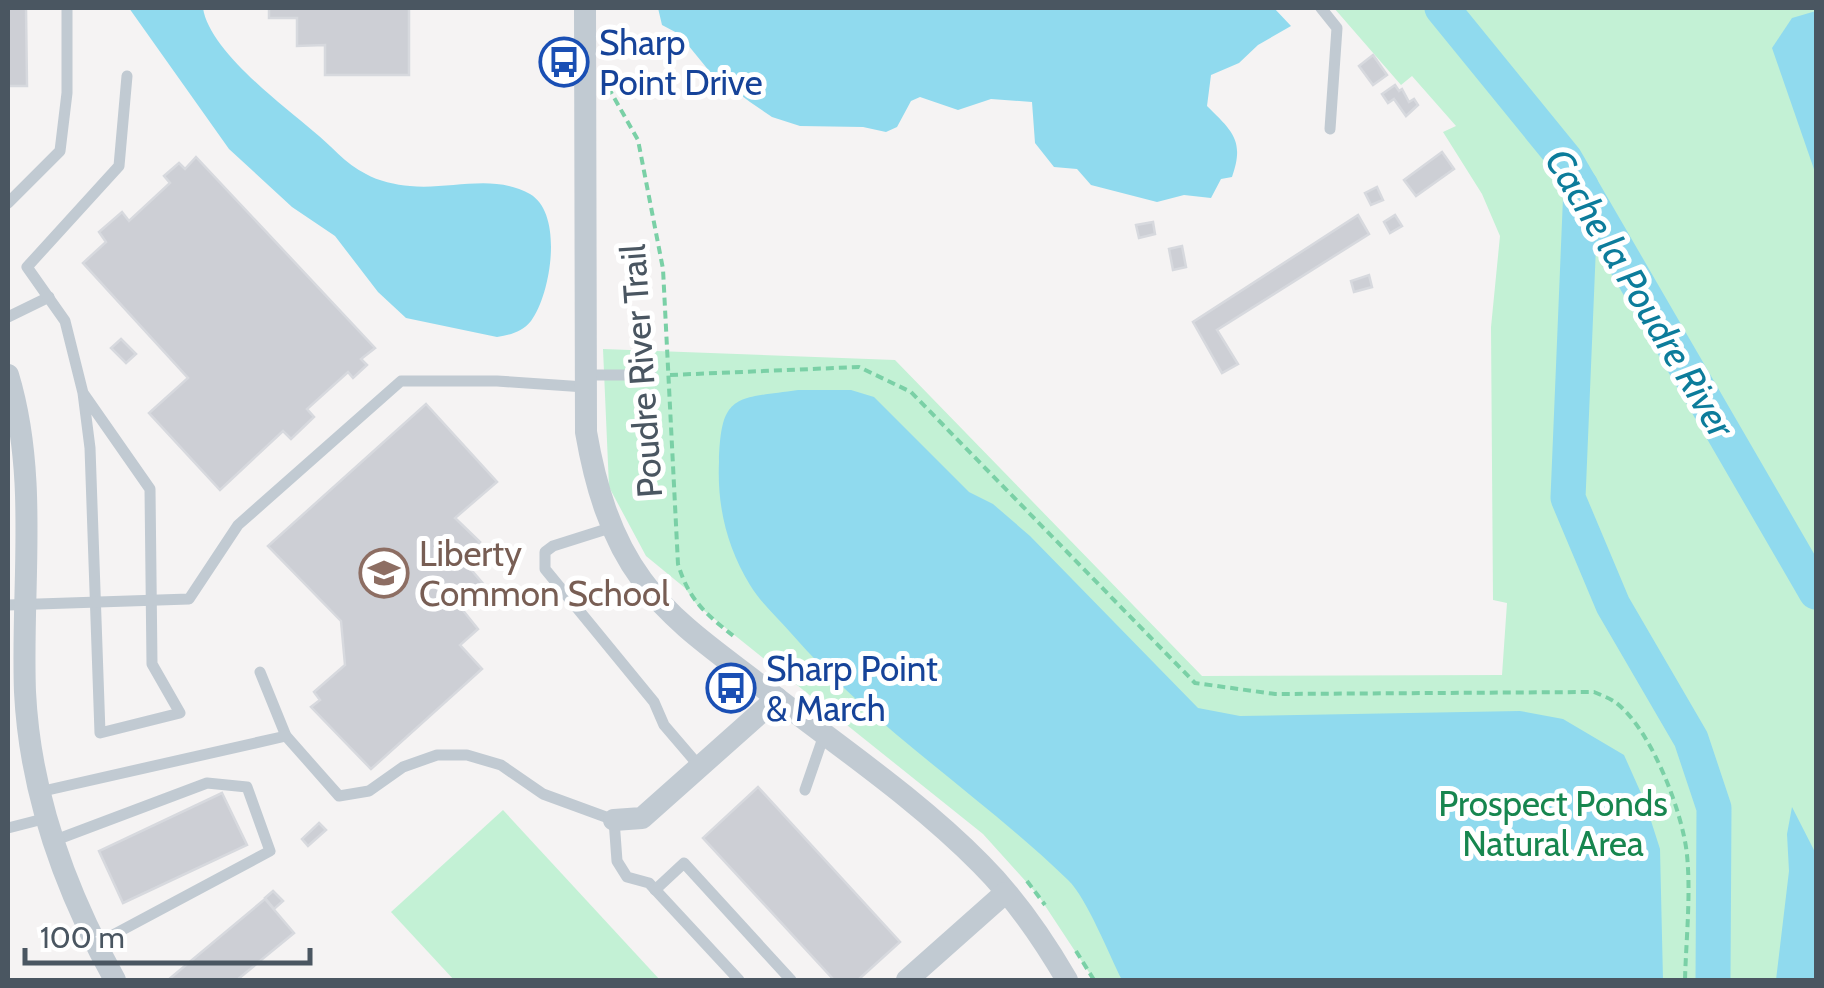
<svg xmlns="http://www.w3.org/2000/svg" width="1824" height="988" font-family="Cabin,sans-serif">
  <rect width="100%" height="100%" fill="#f5f3f3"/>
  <!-- green -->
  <g fill="#c3f1d5">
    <polygon points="1334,8 1816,8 1816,980 1094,980 1038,895 983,834 697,605 685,588 646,556 609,487 603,349 895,360 1202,676 1502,675 1507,603 1493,600 1491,327 1500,236 1482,194 1443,132 1456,126 1412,76 1401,85"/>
    <polygon points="503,810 660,980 454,980 391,912"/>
  </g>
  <!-- water -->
  <g fill="#90daee">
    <path d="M129 8H203C209 50 281 104 313 131 331 145 345 164 366 174 378 181 396 185 410 186 450 190 493 173 530 194 564 214 551 294 531 321 522 332 510 335 497 337L406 318 378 292 335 236 292 207 229 149Z"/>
    <path d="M658 8H1274L1291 26 1258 45 1239 63 1211 75 1207 106C1232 131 1245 140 1232 177L1221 179 1211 198 1184 195 1157 202 1091 185 1077 169 1054 167 1035 143 1032 102 991 99 958 110 920 97 911 101 897 127 886 132 863 127 800 126 772 117 750 102 710 72 679 34 662 25Z"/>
    <polygon points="1816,11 1816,175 1772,48 1792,18"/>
    <path d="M798 390H851L874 397 969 492 993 504 1030 536 1198 708 1240 716 1520 711 1563 719 1624 755 1645 802 1660 849 1663 980H1122C1109 955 1087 898 1068 880 979 794 871 726 790 632 777 617 760 602 750 585 727 547 717 507 719 462 721 393 735 399 798 390Z"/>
    <polygon points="1792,807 1816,854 1816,980 1776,980 1789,871 1787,834"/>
  </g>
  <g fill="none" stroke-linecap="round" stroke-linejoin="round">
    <!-- river -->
    <g stroke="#90daee" stroke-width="35">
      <polyline points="1442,8 1565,159 1816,592"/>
      <polyline points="1581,186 1568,498 1613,605 1691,739 1714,808 1713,980"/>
    </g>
  </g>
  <!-- building -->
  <g fill="#cdcfd5" stroke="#d7d9de" stroke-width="2.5">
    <polygon points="8,8 26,8 27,86 8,86"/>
    <polygon points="269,8 409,8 409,75 325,75 325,45 297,46 297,18 269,18"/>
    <polygon points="1373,55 1387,75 1373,85 1359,66"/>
    <polygon points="1395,85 1399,91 1402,89 1409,102 1414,99 1418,105 1406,116 1394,99 1388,103 1382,94"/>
    <polygon points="1442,152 1454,169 1416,196 1404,180"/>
    <polygon points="196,157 375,348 361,359 367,365 353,378 348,372 307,409 314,417 291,439 283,431 220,490 149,413 188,378 83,263 106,242 99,232 122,212 129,221 170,183 164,176 179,163 185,169"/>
    <polygon points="1377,187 1383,200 1371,205 1365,193"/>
    <polygon points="1358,215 1369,234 1217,330 1238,364 1222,373 1193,322"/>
    <polygon points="1395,215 1402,226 1390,233 1384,222"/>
    <polygon points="1153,222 1155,234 1139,238 1136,225"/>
    <polygon points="1182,246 1186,267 1173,270 1169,249"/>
    <polygon points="1369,275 1372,287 1354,292 1351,281"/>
    <polygon points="121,339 136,354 126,363 111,348"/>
    <polygon points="426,404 497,482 455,518 480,542 462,559 485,586 461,608 478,629 460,645 482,669 371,769 311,707 320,700 314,692 345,665 341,621 268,546"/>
    <polygon points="758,787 900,942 858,980 834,980 703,838"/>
    <polygon points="222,793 247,845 123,903 99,851"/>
    <polygon points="319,823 326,830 308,846 302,839"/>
    <polygon points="273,891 283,901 274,909 265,898"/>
    <polygon points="265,899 294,933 237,980 168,980"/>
  </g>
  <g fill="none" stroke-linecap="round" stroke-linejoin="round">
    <!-- path -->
    <g stroke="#7ad0a6" stroke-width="4" stroke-dasharray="8 5" stroke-linecap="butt">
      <path d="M608 87 638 140 663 269 678 564C689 601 707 615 736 638"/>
      <path d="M670 375 859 367 911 392 1195 683 1275 694 1594 692C1601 695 1609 698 1615 702 1651 728 1683 813 1687 855 1691 896 1686 940 1685 980"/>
      <polyline points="1027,881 1045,905"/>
      <polyline points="1076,951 1094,980"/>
    </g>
    <!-- lane -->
    <g stroke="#c1cad2" stroke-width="11">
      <polyline points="1321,8 1337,28 1330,129"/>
      <polyline points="8,203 60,151 67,93 67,8"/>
      <polyline points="8,317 49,297"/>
      <polyline points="585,375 651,375"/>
      <polyline points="83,393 90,448 100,733 180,713 152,664 150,489 83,393 65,321 27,267 119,166 127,76"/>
      <polyline points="613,527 553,546 545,552 545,569 654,702 664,725 700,767"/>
      <polyline points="8,605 189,599 238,525 401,381 497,381 585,387"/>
      <polyline points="260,672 286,736 339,796 369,791 403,767 437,755 467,755 501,765 543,794 614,820 617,861 627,877 649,883 739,980"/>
      <polyline points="805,790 824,735"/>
      <polyline points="39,792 286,736"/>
      <polyline points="8,828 47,818"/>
      <polyline points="53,841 207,783 247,787 270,851 96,944"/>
      <polyline points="655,890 684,863 791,980"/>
    </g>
    <!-- street -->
    <g stroke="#c1cad2" stroke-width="22">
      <path d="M585 8 586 432C595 484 610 537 642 580 673 623 720 654 761 686 835 744 915 797 981 864 1015 898 1043 939 1067 980"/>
      <path d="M8 375C39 477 21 587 25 692 30 794 66 892 115 980"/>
      <polyline points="614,820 642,818 777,698"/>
      <polyline points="907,980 1005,893"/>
    </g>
  </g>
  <!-- icons -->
  <defs>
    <g id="bus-ring" transform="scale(2.5)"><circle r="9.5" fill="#fff" stroke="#1a4fb4" stroke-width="1.5"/><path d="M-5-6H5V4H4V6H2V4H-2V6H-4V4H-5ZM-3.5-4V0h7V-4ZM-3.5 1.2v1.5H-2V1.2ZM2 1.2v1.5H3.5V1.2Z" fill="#1a4fb4"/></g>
    <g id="school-ring" transform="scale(2.5)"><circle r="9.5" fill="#fff" stroke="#8d6e63" stroke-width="1.5"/><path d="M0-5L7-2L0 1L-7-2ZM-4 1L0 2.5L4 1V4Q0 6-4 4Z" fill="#8d6e63"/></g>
  </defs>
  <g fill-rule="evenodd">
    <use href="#bus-ring" x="564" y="62"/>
    <use href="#school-ring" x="384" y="573"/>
    <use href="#bus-ring" x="731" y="688"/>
  </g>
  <g text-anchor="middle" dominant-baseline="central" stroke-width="10" stroke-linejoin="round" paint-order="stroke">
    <!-- transit labels -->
    <g font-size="35" fill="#164399" stroke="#fff" text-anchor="start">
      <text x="599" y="42">Sharp<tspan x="599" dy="40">Point Drive</tspan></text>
      <text x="766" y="668">Sharp Point<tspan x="766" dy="40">&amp; March</tspan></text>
    </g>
    <!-- street labels -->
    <g font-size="35" fill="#4a5661" stroke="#fff">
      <text transform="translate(641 371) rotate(-94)">Poudre River Trail</text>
    </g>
    <!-- education labels -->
    <g font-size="35" fill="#785e54" stroke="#fff" text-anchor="start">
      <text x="419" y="553">Liberty<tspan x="419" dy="40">Common School</tspan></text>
    </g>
    <!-- park labels -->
    <g font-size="35" fill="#17864f" stroke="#fff">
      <text x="1553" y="803">Prospect Ponds<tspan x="1553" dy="40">Natural Area</tspan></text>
    </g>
    <!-- water labels -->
    <g font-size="38" font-style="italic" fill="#0c7c9b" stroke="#fff">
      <text transform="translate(1640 293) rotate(59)">Cache la Poudre River</text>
    </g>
  </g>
  <!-- border -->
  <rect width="1824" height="988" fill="none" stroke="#4a5661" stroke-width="20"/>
  <!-- scale -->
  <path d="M25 948v15h285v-15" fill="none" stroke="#4a5661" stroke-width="5"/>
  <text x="40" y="948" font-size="30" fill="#4a5661" stroke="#ffffff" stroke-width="8" paint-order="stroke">100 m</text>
</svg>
